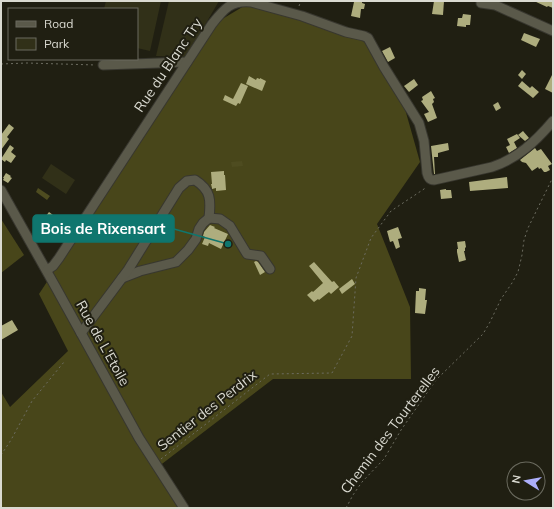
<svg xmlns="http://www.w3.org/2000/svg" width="554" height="509" font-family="Mulish,sans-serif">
  <rect width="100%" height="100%" fill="#201f12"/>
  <!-- green -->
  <g fill="#313018">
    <polygon points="106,1 161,1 150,51 137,48 137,9 104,9"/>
    <polygon points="169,1 219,1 186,57 156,56"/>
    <polygon points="51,164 75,180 66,194 42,178"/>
  </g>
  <!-- forest -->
  <g fill="#48461a">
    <polygon points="249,3 371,40 405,109 420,162 377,224 410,307 411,379 273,379 154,470 178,508 1,508 1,392 10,407 68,351 39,294 219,21"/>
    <polygon points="1,219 24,255 1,273"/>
  </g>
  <!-- water -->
  <g fill="#4e4c20">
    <polygon points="242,161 243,166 232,167 231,162"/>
    <polygon points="38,188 50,196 47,200 36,192"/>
  </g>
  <!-- building -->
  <g fill="#aead7e">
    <polygon points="355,1 362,1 362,3 365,4 364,9 361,9 360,18 351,16 354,2 355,2"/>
    <polygon points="434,1 444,1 443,15 432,14"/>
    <polygon points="534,1 553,1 553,8 548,6 547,7"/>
    <polygon points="463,14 471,15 470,25 466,25 466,27 457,26 458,18 462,18"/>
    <polygon points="524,33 540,39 536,47 521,40"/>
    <polygon points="390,47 395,58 388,62 382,51"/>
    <polygon points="522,70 526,74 522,79 518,75"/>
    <polygon points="553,73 553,93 545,89"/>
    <polygon points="249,76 256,80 257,78 260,79 260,78 266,81 262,91 246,84"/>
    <polygon points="414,79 418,85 409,92 404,86"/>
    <polygon points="522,81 530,88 532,86 539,92 533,98 518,86"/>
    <polygon points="241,83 248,86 240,104 238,103 236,106 223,100 225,95 233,99"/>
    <polygon points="431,91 435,98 433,99 434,102 432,104 437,118 428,122 424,114 429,112 421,101 423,100 422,97"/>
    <polygon points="498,102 501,108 496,111 493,105"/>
    <polygon points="9,124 14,128 7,137 9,139 1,150 1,135"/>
    <polygon points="523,131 529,138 525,141 518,135"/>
    <polygon points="517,134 520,138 511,144 514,142 517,148 509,153 506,147 510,145 507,139"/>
    <polygon points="448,143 449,150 438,153 438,157 434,157 435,174 434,174 431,146"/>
    <polygon points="10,145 14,148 11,152 16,156 11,163 6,160 5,162 1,159"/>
    <polygon points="535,148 537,151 541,149 552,164 548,166 550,170 546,172 544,172 541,168 539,169 538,167 532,171 526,163 522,162 520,160"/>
    <polygon points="224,171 224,175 225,175 226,190 216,191 216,188 212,189 212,188 211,184 212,184 211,172"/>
    <polygon points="6,173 11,176 10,177 12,178 8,183 3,180 4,178 3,178"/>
    <polygon points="507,177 508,188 470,191 469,182"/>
    <polygon points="446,189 446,190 451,190 452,198 441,199 440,190"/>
    <polygon points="49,212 61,221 56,226 67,235 62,242 57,238 59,235 42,221"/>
    <polygon points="210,225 215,227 214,228 228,234 221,249 209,243 208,246 202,244 205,237 203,236 204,232"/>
    <polygon points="398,227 402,238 398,239 400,247 396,249 393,241 390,242 387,231"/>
    <polygon points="465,241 466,247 465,248 465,251 464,251 466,260 459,262 457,252 457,249 458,249 457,242"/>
    <polygon points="256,261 258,262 265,272 260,275 254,262"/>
    <polygon points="314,262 332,282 334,281 339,287 331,294 329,292 319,300 318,299 314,302 307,295 312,291 313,292 323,283 309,266"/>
    <polygon points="352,279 355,284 342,294 339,289"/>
    <polygon points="419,288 426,289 425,300 427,300 425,314 415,313 416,291 419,291"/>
    <polygon points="12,320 18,330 1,340 1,326"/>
  </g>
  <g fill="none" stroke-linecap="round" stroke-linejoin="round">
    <!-- minor casing -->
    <g stroke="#38372f" stroke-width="11">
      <g id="minor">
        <polyline points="481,3 495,5 553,31"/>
        <polyline points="103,65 187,62"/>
        <polyline points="1,190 55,286 139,438 184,508"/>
        <path d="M47 270 53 266 59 258 212 24C224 9 231 0 251 2L302 16 346 32 364 36 368 38 384 67 419 123 424 141 427 173C428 177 429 180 434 180L492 167C517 159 536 141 553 121"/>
        <polyline points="122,278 140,271 176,262 188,250 196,239 199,229 203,223 209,218"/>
        <path d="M81 333 128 270 179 188 187 181 195 180C211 190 211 200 209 218L220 219 230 226 247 254 261 256 270 269"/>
      </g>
    </g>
    <!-- path -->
    <g stroke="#6d6d61" stroke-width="1" stroke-dasharray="2 3" stroke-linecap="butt">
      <polyline points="299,6 301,1"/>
      <polyline points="1,64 27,63 96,65"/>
      <polyline points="1,455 11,440 32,401 64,362"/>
      <polyline points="161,459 270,374 332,373 352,336 356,278 371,238 391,211 427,187"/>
      <polyline points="346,508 353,495 362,482 384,459 401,430 436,380 483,334 490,322 501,299 512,283 518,272 522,255 524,240 528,228 553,177"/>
    </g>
    <!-- minor -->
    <use href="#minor" stroke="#5a594a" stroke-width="9"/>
  </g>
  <g text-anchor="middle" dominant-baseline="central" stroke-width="4" stroke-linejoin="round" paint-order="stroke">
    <!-- street labels -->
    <g font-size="14" fill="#dadad1" stroke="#201f12">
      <text transform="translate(168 65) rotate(-56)">Rue du Blanc Try</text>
      <text transform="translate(103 343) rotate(61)">Rue de L'Etoile</text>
      <text transform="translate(207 410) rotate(-38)">Sentier des Perdrix</text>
      <text transform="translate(390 430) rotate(-53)">Chemin des Tourterelles</text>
    </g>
  </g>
  <!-- callouts -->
  <path fill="none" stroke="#0f766e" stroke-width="1.5" d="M228 244L174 229"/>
  <circle fill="#0f766e" stroke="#201f12" stroke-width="1.5" cx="228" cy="244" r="4"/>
  <rect fill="#0f766e" stroke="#0f766e" stroke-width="1.5" x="33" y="215" width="141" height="27" rx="4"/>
  <g font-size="15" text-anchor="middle" font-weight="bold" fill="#fff">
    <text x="103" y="234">Bois de Rixensart</text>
  </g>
  <!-- border -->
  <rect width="554" height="509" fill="none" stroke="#dadad1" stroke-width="4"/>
  <!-- legend -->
  <rect x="8" y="8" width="130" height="52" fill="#201f12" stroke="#6a6a5e"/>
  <rect x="16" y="21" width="20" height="6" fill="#5a594a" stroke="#6a6a5e"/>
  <text x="44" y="28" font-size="12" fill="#dadad1">Road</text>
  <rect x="16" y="38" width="20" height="12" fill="#313018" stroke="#6a6a5e"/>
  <text x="44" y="48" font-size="12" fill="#dadad1">Park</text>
  <!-- north arrow -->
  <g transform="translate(526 481) rotate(281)"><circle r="19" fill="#201f12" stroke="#6a6a5e"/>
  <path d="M0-3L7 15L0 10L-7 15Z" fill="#adaffb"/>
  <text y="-6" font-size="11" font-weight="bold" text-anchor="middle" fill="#dadad1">N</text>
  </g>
</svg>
